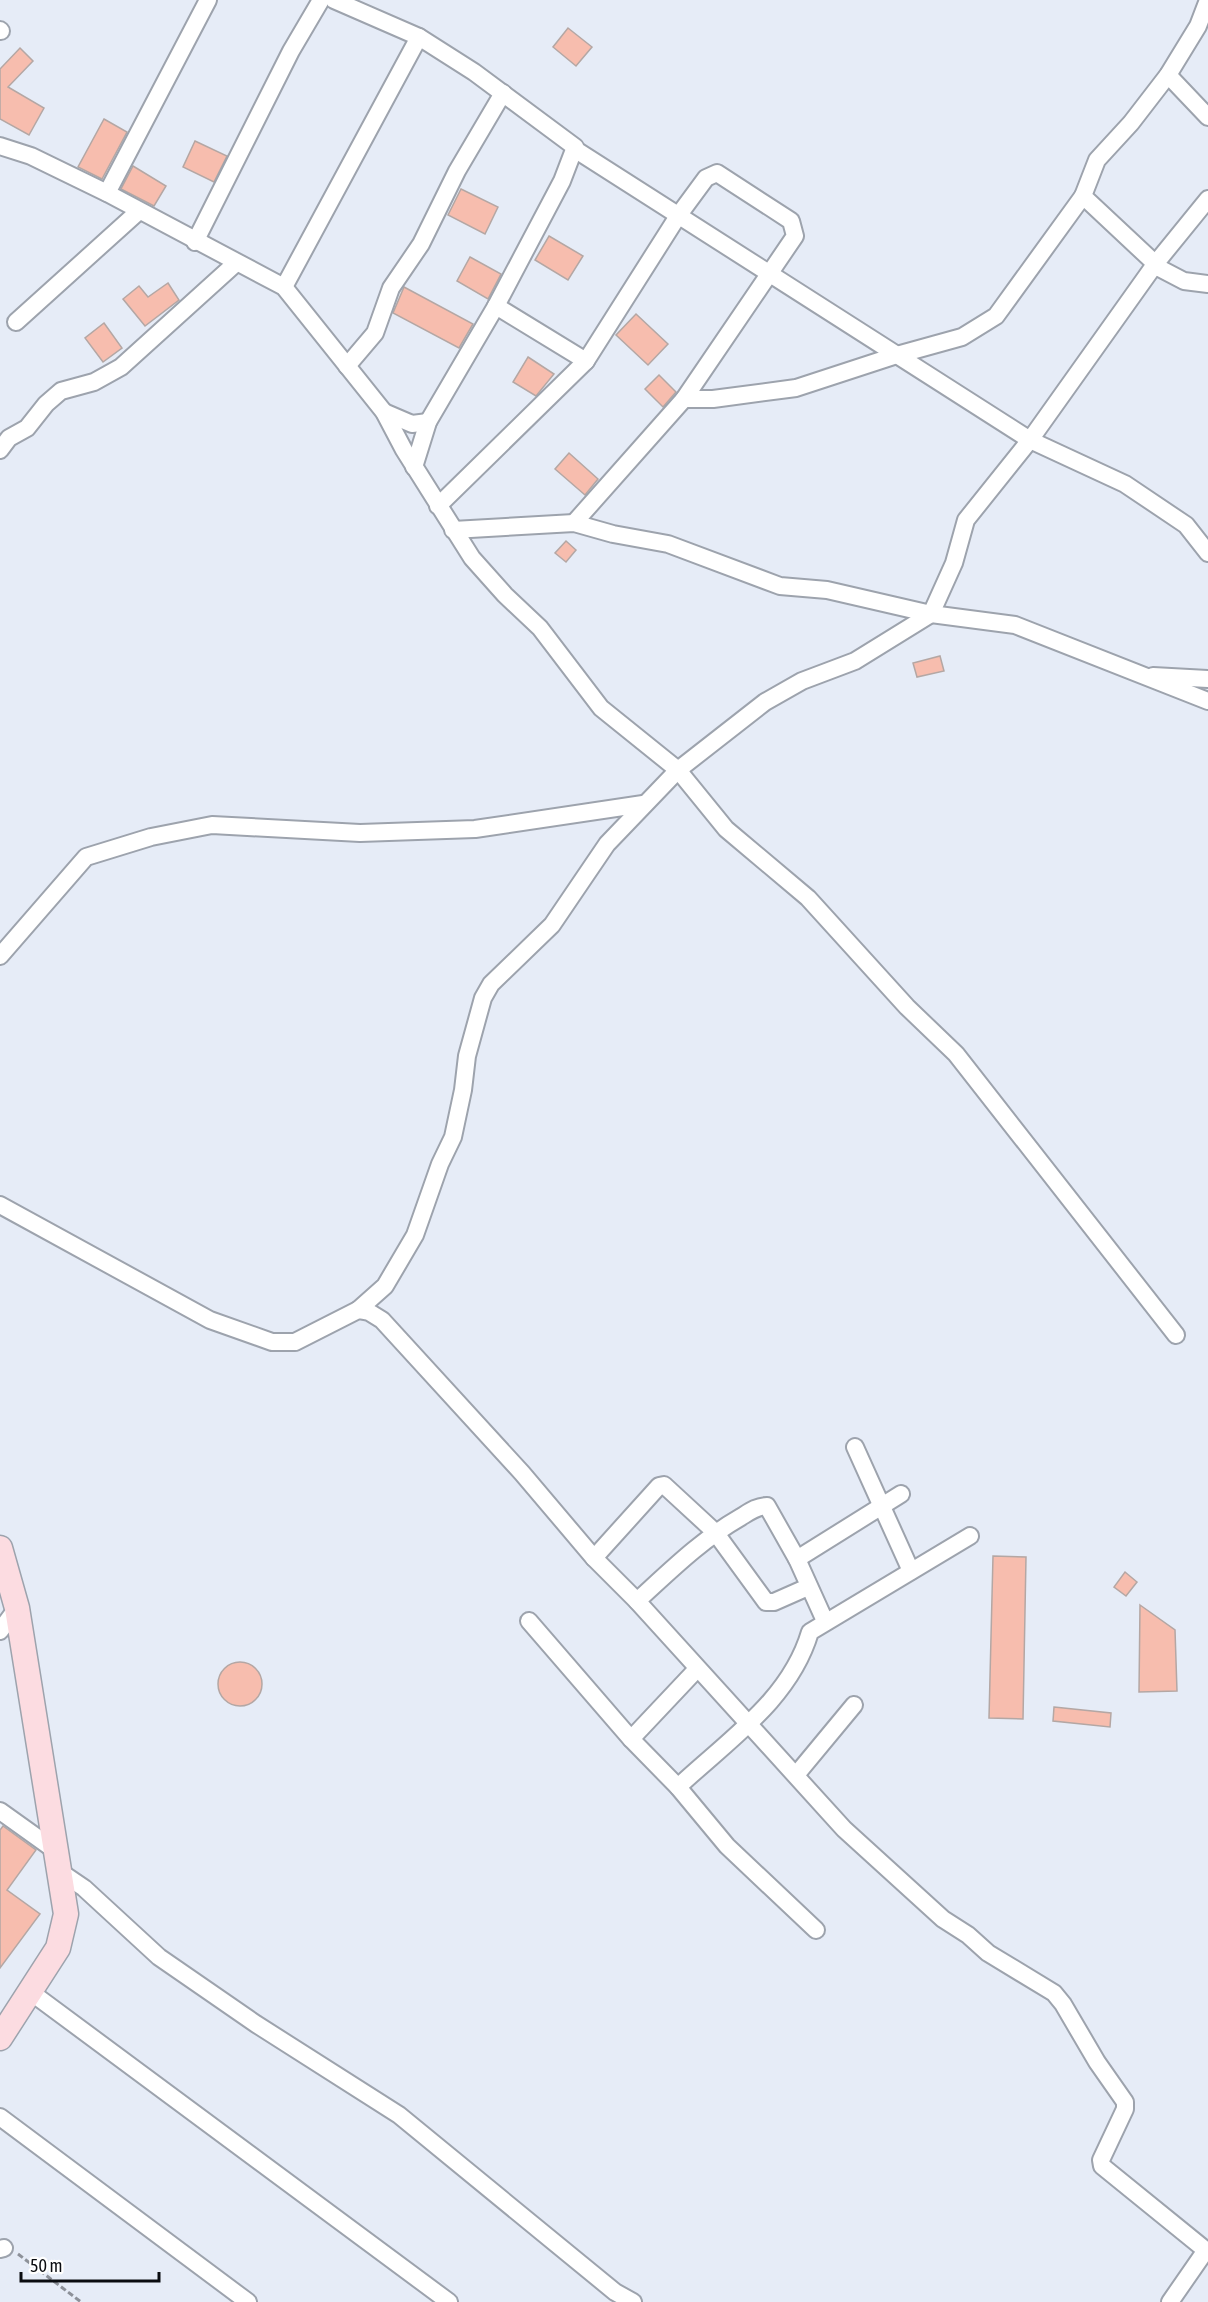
<svg xmlns="http://www.w3.org/2000/svg" width="1208" height="2302" font-family="'Asap Condensed',sans-serif">
  <rect width="100%" height="100%" fill="#e6ecf7"/>
  <!-- building -->
  <g fill="#f7bdae" stroke="#b4a7a4" stroke-width="1.5">
    <polygon points="568,28 592,47 576,66 553,47"/>
    <polygon points="20,48 33,61 8,87 44,108 29,135 0,119 0,69"/>
    <polygon points="104,119 127,132 102,179 78,167"/>
    <polygon points="195,141 227,156 214,182 183,167"/>
    <polygon points="133,166 166,186 154,206 121,189"/>
    <polygon points="461,189 498,207 485,234 448,215"/>
    <polygon points="549,236 583,256 568,280 535,260"/>
    <polygon points="470,257 501,274 488,299 457,281"/>
    <polygon points="168,283 179,300 145,326 123,299 139,286 148,297"/>
    <polygon points="404,287 473,324 459,348 393,313"/>
    <polygon points="636,314 668,344 648,365 616,335"/>
    <polygon points="104,323 122,348 103,362 85,338"/>
    <polygon points="528,357 554,374 536,396 513,382"/>
    <polygon points="659,375 676,392 663,407 645,389"/>
    <polygon points="569,453 598,479 585,495 555,469"/>
    <polygon points="566,541 576,550 566,562 555,553"/>
    <polygon points="940,656 944,671 917,677 913,663"/>
    <polygon points="993,1556 1026,1557 1023,1719 989,1718"/>
    <polygon points="1125,1572 1137,1582 1126,1596 1114,1587"/>
    <polygon points="1140,1605 1175,1630 1177,1691 1139,1692"/>
    <circle cx="240" cy="1684" r="22"/>
    <polygon points="1054,1707 1111,1713 1110,1727 1053,1721"/>
    <polygon points="3,1826 36,1850 7,1890 40,1914 0,1968 0,1830"/>
  </g>
  <g fill="none" stroke-linecap="round" stroke-linejoin="round">
    <!-- street casing -->
    <g stroke="#9da3ad" stroke-width="20">
      <g id="street">
        <polyline points="334,0 419,37 474,72 575,147 562,181 496,306 428,422 414,467"/>
        <polyline points="1208,0 1198,26 1168,75 1131,123 1097,160 1083,196 1161,269 1184,281 1208,284"/>
        <polyline points="0,30 1,31"/>
        <polyline points="1168,75 1208,117"/>
        <polyline points="0,146 31,156 107,193 284,287 384,412 404,450 472,558 505,595 540,628 601,708 678,770 726,829 808,898 907,1007 956,1054 1176,1335"/>
        <polyline points="576,150 1030,440 1125,484 1186,525 1208,553"/>
        <polyline points="107,193 208,0"/>
        <polyline points="195,242 291,51 321,0"/>
        <polyline points="284,287 419,37"/>
        <polyline points="496,306 586,361"/>
        <polyline points="16,322 139,211"/>
        <polyline points="347,366 375,333 391,288 421,244 457,171 503,93"/>
        <polyline points="684,399 713,399 796,388 897,355 962,337 996,316 1083,196"/>
        <polyline points="384,412 412,424 428,422"/>
        <polyline points="0,450 9,438 27,428 46,404 61,391 94,382 121,367 236,263"/>
        <polyline points="438,506 586,361 678,216 706,178 717,173 791,221 795,236 684,399 574,523"/>
        <polyline points="453,530 574,523 613,534 668,544 780,586 827,590 931,614 1015,625 1208,701"/>
        <polyline points="1153,676 1208,679"/>
        <polyline points="0,956 86,857 151,837 212,825 360,833 475,829 643,804"/>
        <polyline points="0,1205 210,1320 272,1342 295,1342 358,1310 369,1312 382,1320 522,1473 594,1558 637,1601 844,1829 943,1919 968,1935 988,1953 1054,1993 1063,2004 1097,2062 1125,2102 1125,2109 1101,2160 1102,2166 1208,2252"/>
        <polyline points="358,1310 385,1286 415,1235 440,1164 453,1137 463,1090 467,1056 483,998 491,984 552,925 607,844 678,770 765,702 802,681 855,661 931,614 954,563 966,520 1030,440 1156,263 1208,199"/>
        <polyline points="855,1447 911,1571"/>
        <polyline points="594,1558 659,1486 664,1485 715,1532 766,1602 774,1602 808,1587"/>
        <polyline points="797,1559 901,1494"/>
        <path d="M637 1601C671 1570 701 1540 741 1517 749 1512 757 1506 767 1506L797 1559 825 1621"/>
        <polyline points="529,1621 631,1739 678,1787 727,1846 816,1930"/>
        <polyline points="0,1631 17,1608"/>
        <polyline points="631,1739 697,1669"/>
        <polyline points="796,1775 854,1705"/>
        <path d="M678 1787C728 1740 790 1700 810 1632L970 1536"/>
        <polyline points="0,1811 56,1851"/>
        <polyline points="59,1871 84,1888 159,1957 256,2024 399,2115 615,2292 633,2302"/>
        <polyline points="32,1993 449,2302"/>
        <polyline points="0,2117 248,2302"/>
        <polyline points="0,2249 4,2248"/>
        <polyline points="1170,2302 1206,2250"/>
      </g>
    </g>
    <!-- secondary casing -->
    <g stroke="#9da3ad" stroke-width="27">
      <polyline id="secondary" points="0,1548 17,1608 66,1914 58,1948 0,2038"/>
    </g>
    <!-- path -->
    <polyline stroke="#8d9199" stroke-width="3" stroke-dasharray="6 3" stroke-linecap="butt" points="18,2254 81,2302"/>
    <!-- street -->
    <use href="#street" stroke="#fff" stroke-width="16"/>
    <!-- secondary -->
    <use href="#secondary" stroke="#fcdce1" stroke-width="24"/>
  </g>
  <!-- scale -->
  <path d="M21 2272v9h138v-9" fill="none" stroke="#0a0c10" stroke-width="3"/>
  <text x="30" y="2272" font-size="18" fill="#0a0c10" stroke="#ffffff" stroke-width="4.5" paint-order="stroke">50 m</text>
</svg>
